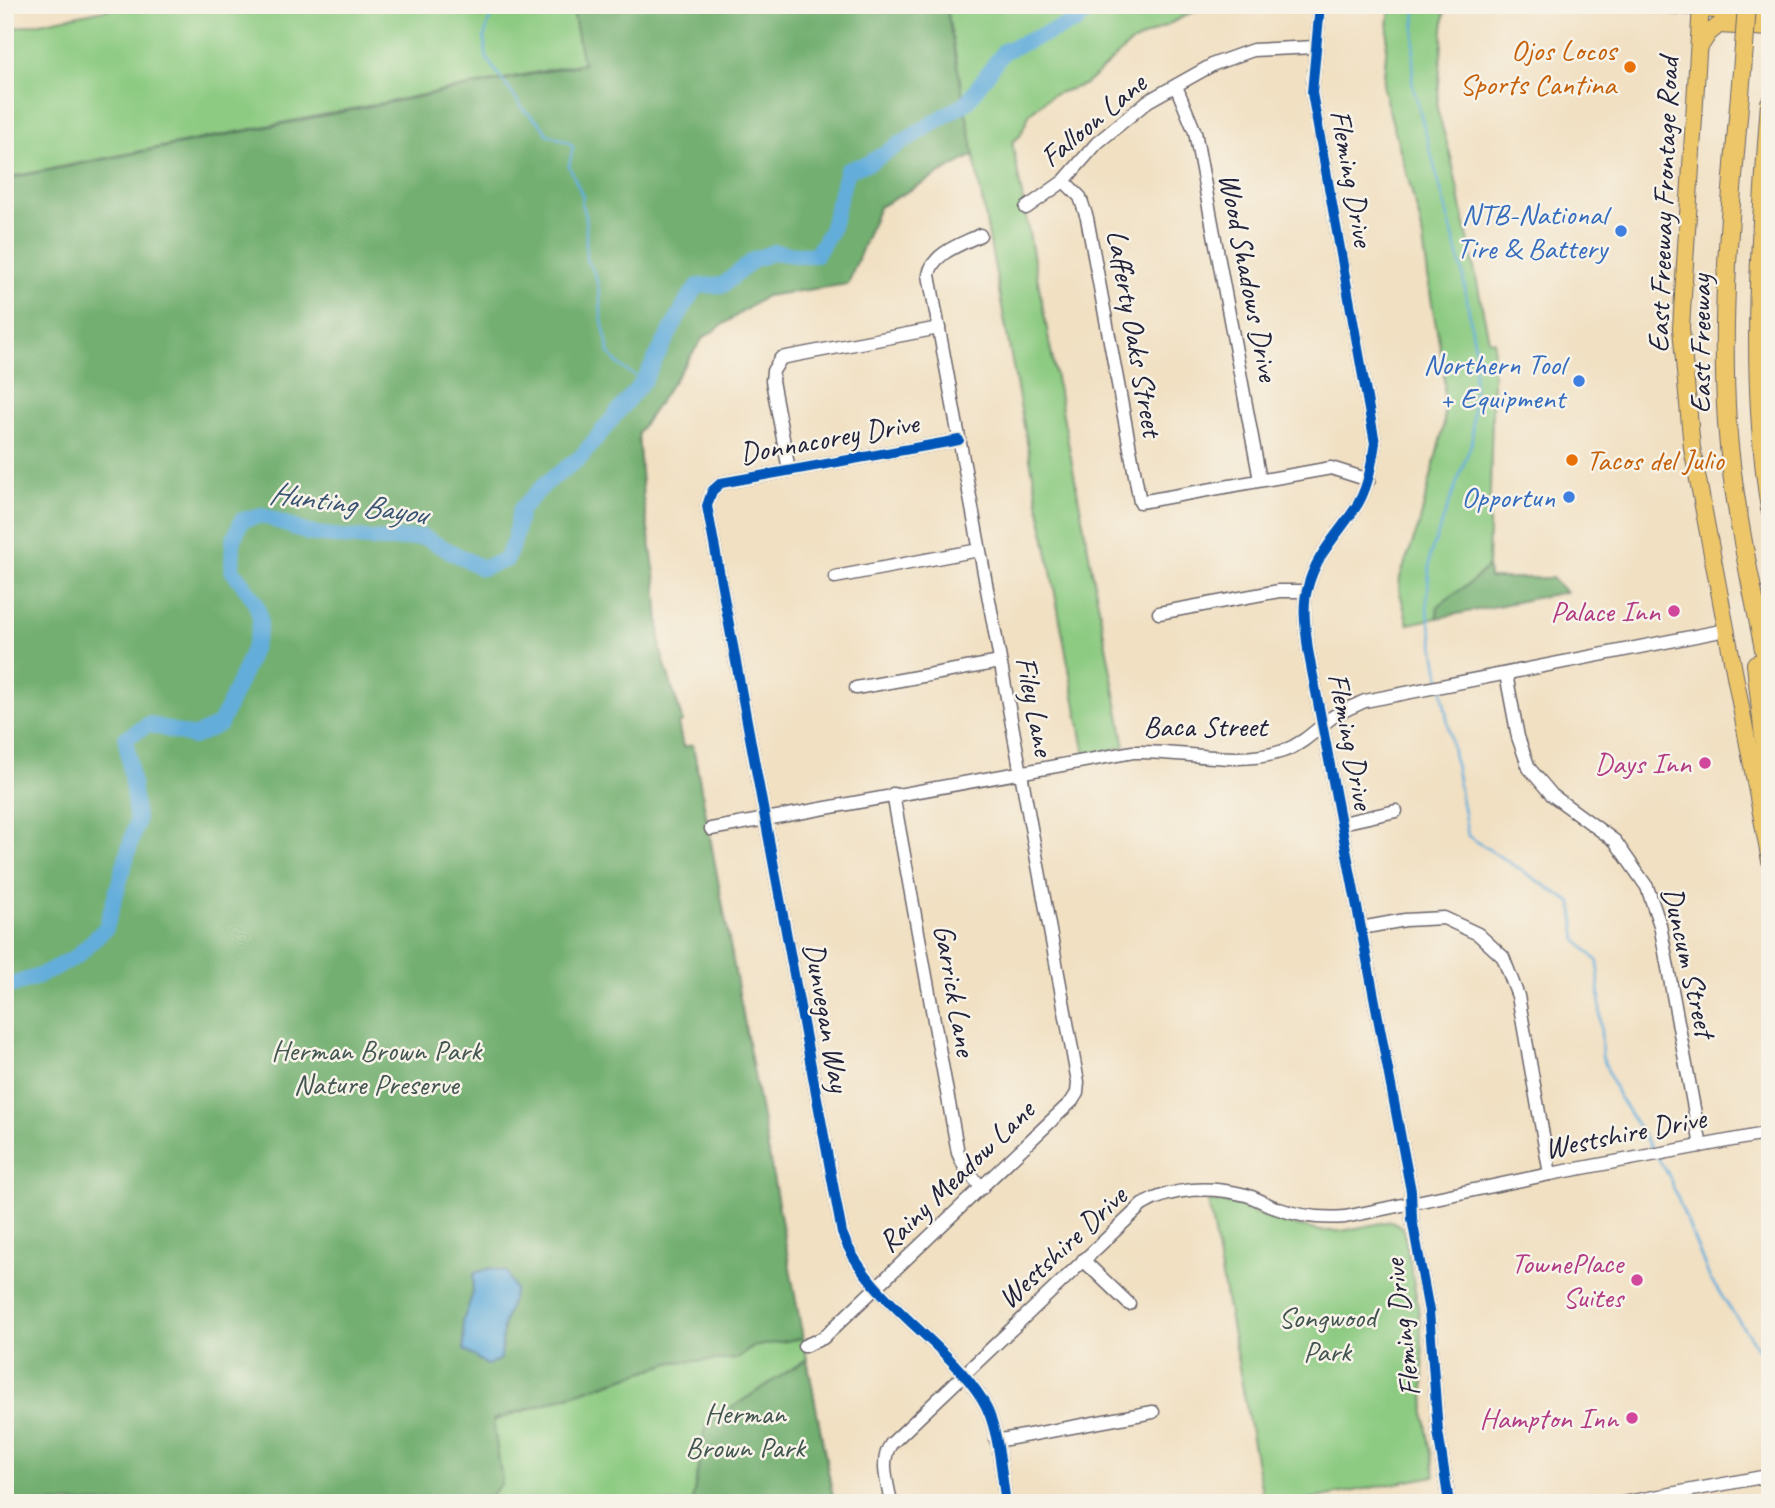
<svg xmlns="http://www.w3.org/2000/svg" width="1775" height="1508" font-family="Caveat,sans-serif">
  <rect width="100%" height="100%" fill="#f7f3e8"/>
  <filter id="ink" filterUnits="userSpaceOnUse"><feTurbulence type="fractalNoise" baseFrequency=".0143" numOctaves="2"/><feDisplacementMap in="SourceGraphic" scale="14" xChannelSelector="R" yChannelSelector="G"/><feConvolveMatrix kernelMatrix="1 2 1 2 8 2 1 2 1" color-interpolation-filters="sRGB"/></filter>
  <filter id="wash" filterUnits="userSpaceOnUse"><feTurbulence type="fractalNoise" baseFrequency=".00686" numOctaves="4" result="noise"/><feDisplacementMap in="SourceGraphic" scale="28" xChannelSelector="R" yChannelSelector="G"/><feGaussianBlur stdDeviation="1.57" result="paint"/><feColorMatrix in="noise" values="0 0 0 0 0 0 0 0 0 0 0 0 0 0 0 0 0 1.4 0 .05"/><feComposite in="paint" operator="in"/></filter>
  <g filter="url(#wash)">
    <rect width="100%" height="100%" fill="#f1e0c2"/>
    <!-- green -->
    <g fill="#8dcb82" stroke="#58765e" stroke-width="2">
      <polygon points="129,5 572,5 583,63 5,178 5,30"/>
      <polygon points="946,5 1206,5 1130,44 1086,84 1052,95 1030,113 1020,136 1012,142 1125,747 1085,755"/>
      <polygon points="1390,5 1445,5 1437,109 1451,157 1489,340 1494,341 1488,566 1475,579 1438,606 1437,618 1408,624 1399,589 1400,577 1419,525 1444,424 1444,369 1431,298 1421,225 1383,89"/>
      <polygon points="1208,1201 1232,1204 1276,1221 1320,1231 1342,1231 1391,1221 1403,1227 1418,1306 1423,1352 1425,1418 1435,1476 1289,1503 1264,1503"/>
      <polygon points="803,1338 834,1503 484,1503 502,1483 493,1421 673,1362 736,1359 752,1347"/>
    </g>
    <!-- forest -->
    <g fill="#72af70" stroke="#4a6856" stroke-width="2">
      <polygon points="572,5 946,5 974,155 879,207 848,284 766,296 703,338 638,433 643,498 656,580 661,652 683,722 678,723 683,747 693,745 803,1338 752,1347 736,1359 673,1362 493,1420 502,1483 484,1503 5,1503 5,179 583,64"/>
      <polygon points="1488,566 1489,578 1552,578 1566,592 1437,618 1438,606 1475,579"/>
      <polygon points="807,1359 834,1503 692,1503 706,1424"/>
    </g>
    <!-- water -->
    <polygon fill="#63addb" stroke="#42688b" stroke-width="2" points="491,1268 507,1272 515,1290 503,1326 501,1359 487,1365 464,1350 463,1321 472,1296 474,1273"/>
    <g fill="none" stroke-linecap="round" stroke-linejoin="round">
      <!-- stream -->
      <g stroke="#63addb" stroke-width="2.5">
        <polyline points="1416,5 1412,82 1462,270 1475,348 1472,442 1430,555 1427,608 1441,683"/>
        <path d="M491 14 484 38 487 59 524 110 540 123 547 134 568 142 573 147 569 166 583 197 581 204 586 215V260C600 277 599 293 601 313 602 326 607 339 609 352 615 364 631 375 644 380"/>
        <polyline points="1442,690 1468,836 1572,903 1577,940 1598,962 1602,1056 1617,1094 1654,1152"/>
        <polyline points="1657,1157 1668,1174 1710,1279 1770,1366"/>
      </g>
      <!-- river -->
      <path stroke="#63addb" stroke-width="16" d="M5 987 37 977 76 957 106 928 137 821 126 738 149 724 193 737 220 724C230 701 259 644 260 622 260 602 243 585 232 570L233 541 242 520 262 515 308 533 341 537 385 540 423 537 482 568 506 560 515 538 520 510 546 483 581 457 644 380 688 299 698 286 723 285 753 260 774 252 795 255H816L831 230 847 170 869 163 967 102 1004 51 1077 21 1094 5"/>
    </g>
  </g>
  <g filter="url(#ink)">
    <g fill="none" stroke-linecap="round" stroke-linejoin="round">
      <!-- minor casing -->
      <g stroke="#6a646a" stroke-width="15">
        <g id="minor">
          <path d="M1320 5 1312 93 1375 443C1371 467 1368 490 1354 510 1335 538 1315 556 1307 590 1302 608 1306 631 1308 650L1411 1191 1412 1219 1429 1311 1438 1431 1449 1503"/>
          <polyline points="1645,5 1701,9"/>
          <polyline points="1176,86 1195,132 1260,480"/>
          <polyline points="1064,181 1080,197 1087,218 1140,502 1331,468 1369,480"/>
          <polyline points="1026,208 1064,181 1097,143 1148,101 1214,64 1253,50 1316,47"/>
          <path d="M959 440 721 483 712 491 707 506 842 1233C866 1299 945 1340 982 1399 999 1426 1001 1472 1006 1503"/>
          <polyline points="789,470 772,381 773,371 781,358 939,328"/>
          <polyline points="835,577 979,550"/>
          <polyline points="1159,613 1279,591 1306,591"/>
          <polyline points="1506,674 1518,737 1529,768 1552,795 1615,841 1647,887 1660,925 1701,1146"/>
          <polyline points="856,688 1000,662"/>
          <polyline points="893,794 958,1153 965,1168 982,1188"/>
          <polyline points="1342,823 1396,811"/>
          <path d="M711 829 1133 752C1180 750 1238 767 1283 751 1303 744 1315 731 1331 718 1341 711 1354 706 1365 701L1726 630"/>
          <polyline points="1361,928 1405,920 1444,918 1478,934 1503,957 1518,996 1550,1174"/>
          <polyline points="1083,1260 1129,1304"/>
          <path d="M804 1346 823 1338 1072 1101 1077 1093 1078 1082 929 275C932 253 962 244 980 235"/>
          <polyline points="996,1441 1153,1412"/>
          <path d="M891 1503C888 1484 879 1461 891 1444L1142 1205C1173 1187 1211 1186 1246 1195 1256 1198 1266 1204 1276 1208 1298 1216 1321 1219 1345 1217L1550 1174 1770 1133"/>
          <polyline points="1622,1503 1762,1477"/>
        </g>
      </g>
      <!-- major casing -->
      <g stroke="#6a646a" stroke-width="18">
        <g id="major">
          <polyline points="1701,5 1681,328 1692,448 1770,861"/>
          <polyline points="1701,9 1770,14"/>
          <polyline points="1699,48 1709,33 1719,25 1770,28"/>
        </g>
      </g>
      <!-- highway casing -->
      <g stroke="#6a646a" stroke-width="20">
        <g id="highway">
          <path d="M1744 47C1734 171 1719 298 1727 423 1733 509 1754 595 1770 680"/>
          <path d="M1770 103C1760 239 1749 373 1770 509"/>
          <polyline points="1756,664 1770,793"/>
        </g>
      </g>
      <!-- minor -->
      <use href="#minor" stroke="#fff" stroke-width="12"/>
      <!-- major -->
      <use href="#major" stroke="#ecc669" stroke-width="16"/>
      <!-- highway -->
      <use href="#highway" stroke="#ecc669" stroke-width="18"/>
      <!-- highway-bridge casing -->
      <g stroke="#6a646a" stroke-width="20" stroke-linecap="butt">
        <polyline id="highway-bridge" points="1744,47 1747,5"/>
      </g>
      <!-- highway-bridge -->
      <use href="#highway-bridge" stroke="#ecc669" stroke-width="18"/>
      <!-- cycleway casing -->
      <g stroke="#f7f3e8" stroke-width="15">
        <g id="cycleway">
          <path d="M1320 5 1312 93 1375 443C1371 467 1368 490 1354 510 1335 538 1315 556 1307 590 1302 608 1306 631 1308 650L1411 1191 1412 1219 1429 1311 1438 1431 1449 1503"/>
          <path d="M959 440 721 483 712 491 707 506 842 1233C866 1299 945 1340 982 1399 999 1426 1001 1472 1006 1503"/>
        </g>
      </g>
      <!-- cycleway -->
      <use href="#cycleway" stroke="#0057b8" stroke-width="10"/>
    </g>
  </g>
  <!-- markers -->
  <g fill="#e8710a" stroke="#f7f3e8" stroke-width="2.5">
    <circle cx="1630" cy="67" r="7"/>
    <circle cx="1572" cy="460" r="7"/>
  </g>
  <g fill="#3f7fe0" stroke="#f7f3e8" stroke-width="2.5">
    <circle cx="1621" cy="231" r="7"/>
    <circle cx="1579" cy="381" r="7"/>
    <circle cx="1569" cy="497" r="7"/>
  </g>
  <g fill="#d1479c" stroke="#f7f3e8" stroke-width="2.5">
    <circle cx="1674" cy="611" r="7"/>
    <circle cx="1705" cy="763" r="7"/>
    <circle cx="1637" cy="1280" r="7"/>
    <circle cx="1632" cy="1418" r="7"/>
  </g>
  <g text-anchor="middle" dominant-baseline="central" stroke-width="5" stroke-linejoin="round" paint-order="stroke">
    <!-- food labels -->
    <g font-size="30" fill="#c56008" stroke="#f7f3e8" text-anchor="end">
      <text x="1616" y="50">Ojos Locos<tspan x="1616" dy="34">Sports Cantina</tspan></text>
      <text x="1586" y="460" text-anchor="start">Tacos del Julio</text>
    </g>
    <!-- street labels -->
    <g font-size="30" fill="#22223b" stroke="#f7f3e8">
      <text transform="translate(1093 120) rotate(-40)">Falloon Lane</text>
      <text transform="translate(1352 178) rotate(80)">Fleming Drive</text>
      <text transform="translate(1663 205) rotate(-88)">East Freeway Frontage Road</text>
      <text transform="translate(1249 277) rotate(79)">Wood Shadows Drive</text>
      <text transform="translate(1135 333) rotate(80)">Lafferty Oaks Street</text>
      <text transform="translate(1700 344) rotate(-90)">East Freeway</text>
      <text transform="translate(829 438) rotate(-10)">Donnacorey Drive</text>
      <text transform="translate(1035 706) rotate(79)">Filey Lane</text>
      <text x="1205" y="726">Baca Street</text>
      <text transform="translate(1351 741) rotate(79)">Fleming Drive</text>
      <text transform="translate(1689 962) rotate(77)">Duncum Street</text>
      <text transform="translate(955 990) rotate(80)">Garrick Lane</text>
      <text transform="translate(827 1017) rotate(80)">Dunvegan Way</text>
      <text transform="translate(1625 1133) rotate(-11)">Westshire Drive</text>
      <text transform="translate(956 1176) rotate(-44)">Rainy Meadow Lane</text>
      <text transform="translate(1062 1247) rotate(-43)">Westshire Drive</text>
      <text transform="translate(1402 1328) rotate(-97)">Fleming Drive</text>
    </g>
    <!-- shop labels -->
    <g font-size="30" fill="#366cbe" stroke="#f7f3e8" text-anchor="end">
      <text x="1607" y="214">NTB-National<tspan x="1607" dy="34">Tire &amp; Battery</tspan></text>
      <text x="1565" y="364">Northern Tool<tspan x="1565" dy="34">+ Equipment</tspan></text>
      <text x="1555" y="497">Opportun</text>
    </g>
    <!-- hotel labels -->
    <g font-size="30" fill="#b23c85" stroke="#f7f3e8" text-anchor="end">
      <text x="1660" y="611">Palace Inn</text>
      <text x="1691" y="763">Days Inn</text>
      <text x="1623" y="1263">TownePlace<tspan x="1623" dy="34">Suites</tspan></text>
      <text x="1618" y="1418">Hampton Inn</text>
    </g>
    <!-- park labels -->
    <g font-size="30" fill="#425550" stroke="#f7f3e8">
      <text x="376" y="1050">Herman Brown Park<tspan x="376" dy="34">Nature Preserve</tspan></text>
      <text x="1327" y="1317">Songwood<tspan x="1327" dy="34">Park</tspan></text>
      <text x="745" y="1413">Herman<tspan x="745" dy="34">Brown Park</tspan></text>
    </g>
    <!-- water labels -->
    <g font-size="32" font-style="italic" fill="#395373" stroke="#f7f3e8">
      <text transform="translate(348 503) rotate(8)">Hunting Bayou</text>
    </g>
  </g>
  <!-- margin -->
  <rect width="1775" height="1508" fill="none" stroke="#f7f3e8" stroke-width="28"/>
</svg>
